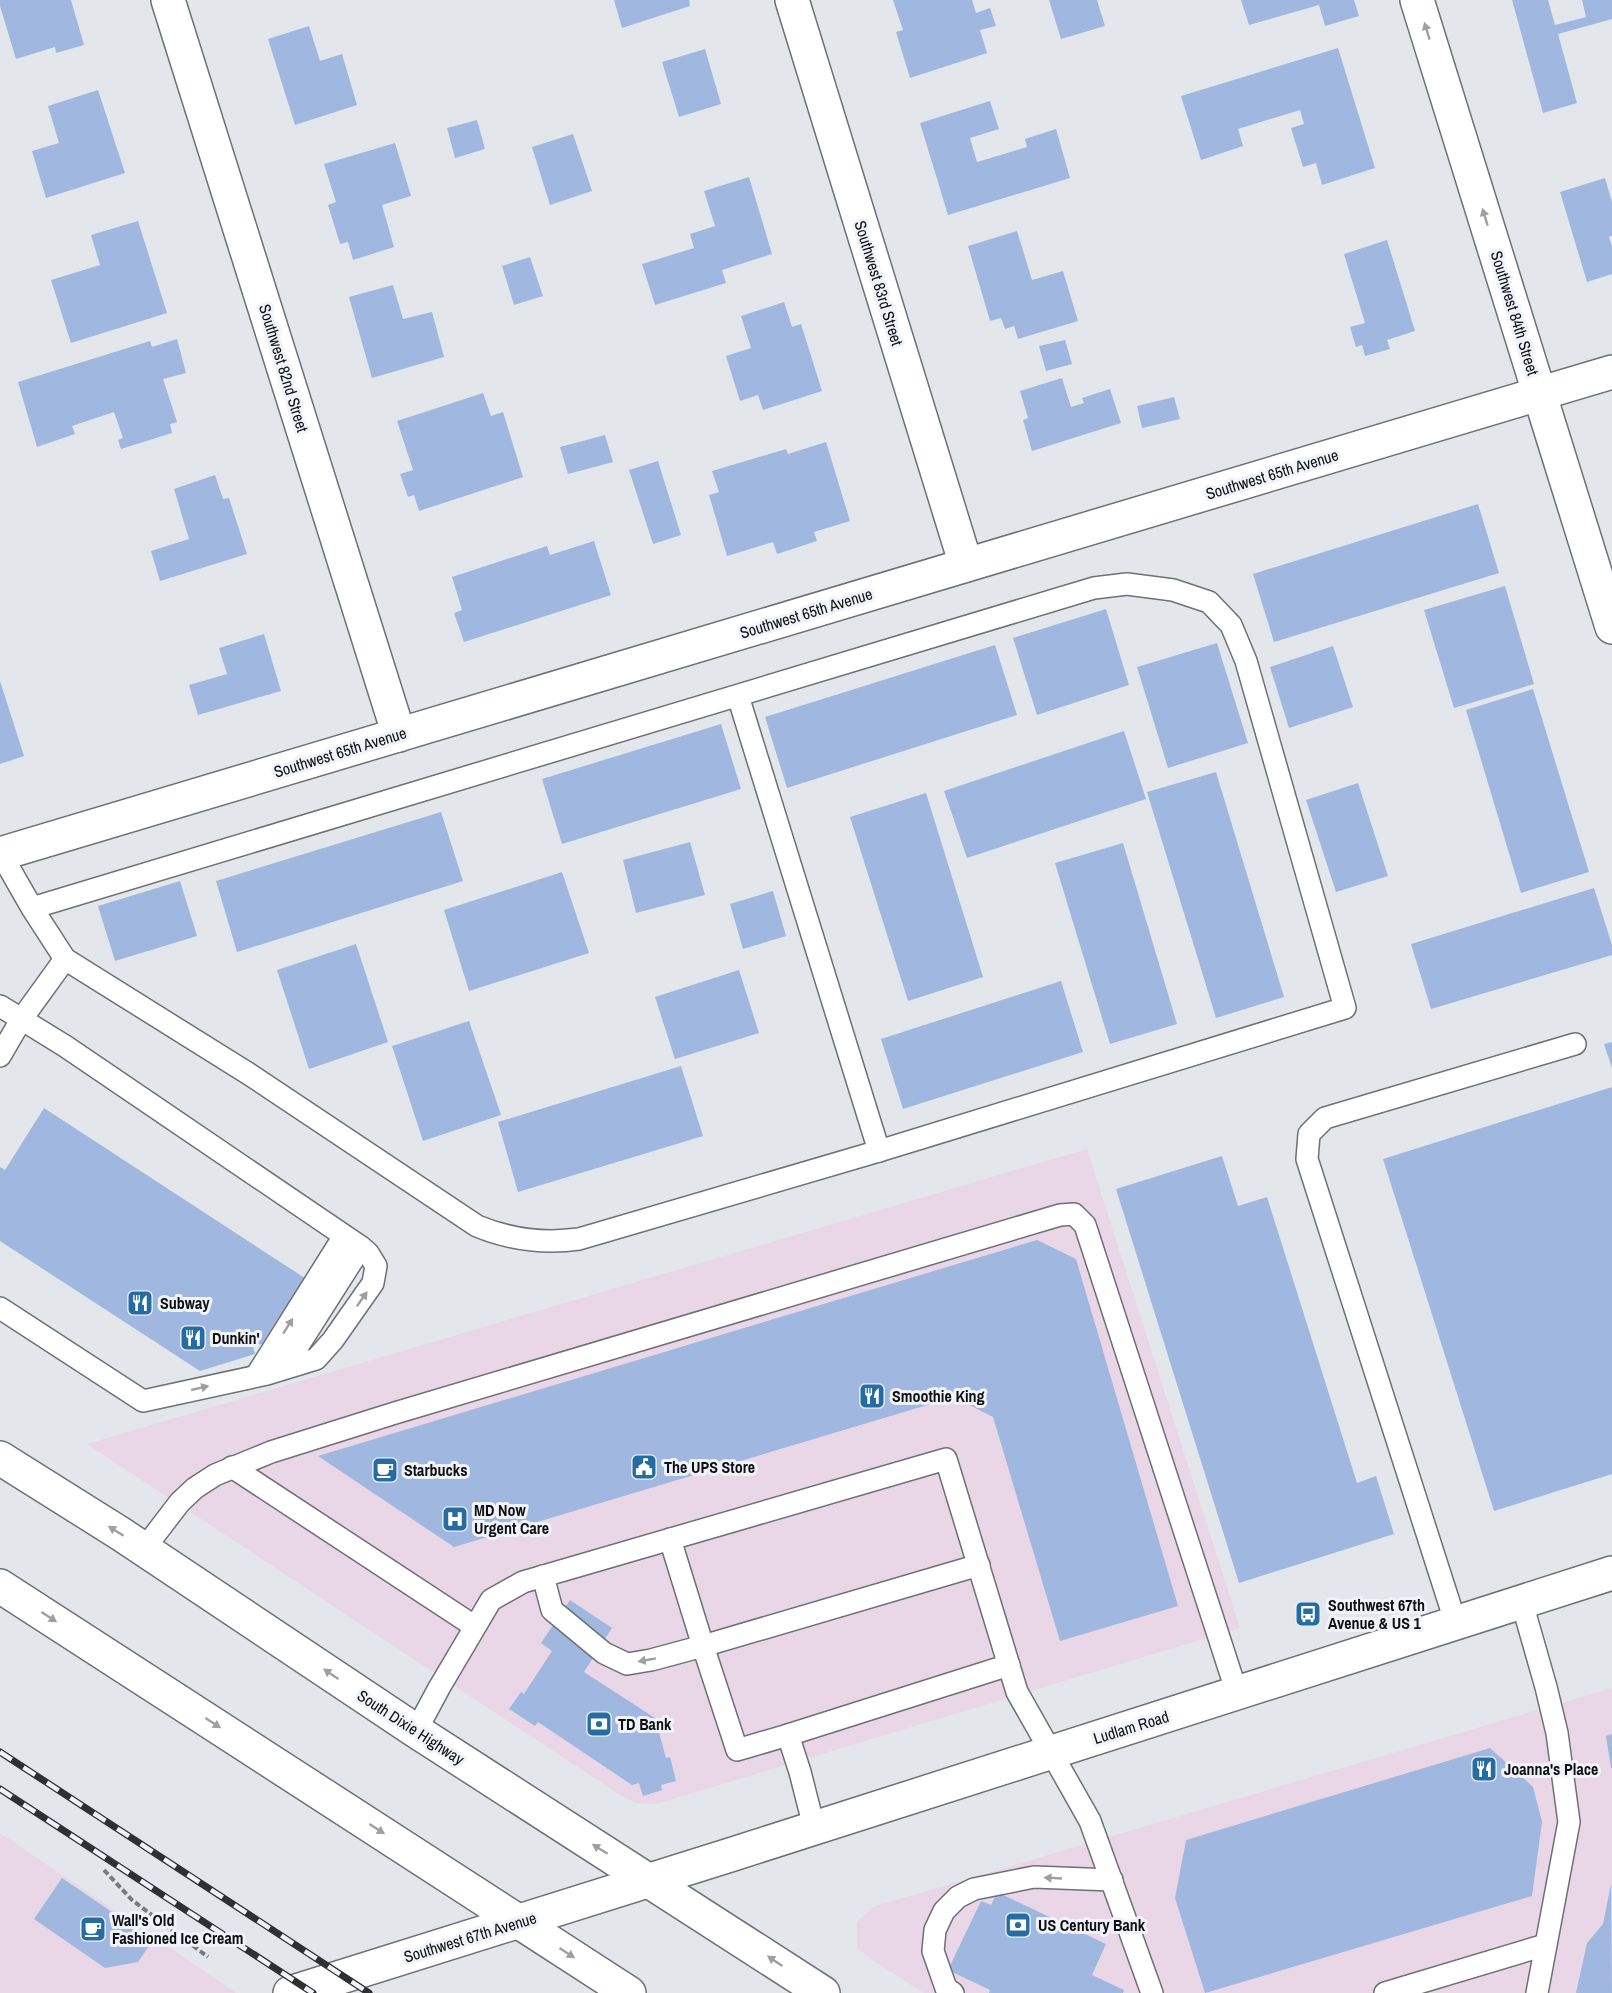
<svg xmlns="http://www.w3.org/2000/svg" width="1612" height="1993" font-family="'Archivo Narrow',sans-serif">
  <rect width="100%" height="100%" fill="#e3e7ec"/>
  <!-- commercial -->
  <g fill="#e9d6e6">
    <polygon points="1087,1149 1240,1628 656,1804 636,1803 620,1795 87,1444"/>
    <polygon points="1612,1688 1612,1993 924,1993 874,1961 857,1948 857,1922 873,1907"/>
    <polygon points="0,1833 236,1993 0,1993"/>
  </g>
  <!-- building -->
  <g fill="#a0b8df">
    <polygon points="0,0 71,0 84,45 56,53 55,47 16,59 0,6"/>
    <polygon points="614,0 689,0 690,6 622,28"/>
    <polygon points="893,0 972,0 976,13 990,8 996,26 980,30 987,53 910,78 896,32 903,30"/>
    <polygon points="1049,0 1097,0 1105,26 1061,39"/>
    <polygon points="1241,0 1354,0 1359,16 1325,26 1319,5 1249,25"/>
    <polygon points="1512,0 1548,0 1555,25 1586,17 1582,0 1612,0 1612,19 1558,34 1577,103 1543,113"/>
    <polygon points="309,26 320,61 342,54 357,105 295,125 268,39"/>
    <polygon points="1338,48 1375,168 1322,185 1316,163 1303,167 1291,128 1304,124 1300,110 1238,129 1243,146 1201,160 1181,96"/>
    <polygon points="705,49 721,104 679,117 662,62"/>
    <polygon points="98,90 125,173 46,198 32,151 59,143 48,106"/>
    <polygon points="990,101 999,129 970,138 977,162 1027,147 1025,139 1056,129 1070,178 948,215 920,123"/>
    <polygon points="477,120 485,149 455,158 447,128"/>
    <polygon points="573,134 592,191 550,205 532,147"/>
    <polygon points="395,143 411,196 382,205 394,247 353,260 348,242 340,244 328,205 336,202 324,164"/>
    <polygon points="749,177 772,254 722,270 726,283 655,305 642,264 694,248 690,234 715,226 704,191"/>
    <polygon points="1605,178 1612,202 1612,236 1609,237 1612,246 1612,274 1587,282 1560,192"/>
    <polygon points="138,221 167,313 71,343 51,280 100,265 91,235"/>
    <polygon points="1017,231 1032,280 1063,271 1078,321 1018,339 1014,326 1005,329 1001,318 990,321 968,246"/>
    <polygon points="1387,240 1415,331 1387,340 1390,349 1365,356 1362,345 1356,347 1350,327 1365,323 1344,254"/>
    <polygon points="530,257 543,296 514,305 502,266"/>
    <polygon points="393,285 403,319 432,312 444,357 372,378 349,297"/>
    <polygon points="784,302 792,327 801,324 822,391 763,410 758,395 740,401 726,356 751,348 741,316"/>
    <polygon points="177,339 186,373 163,379 177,422 170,424 172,433 121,449 118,440 123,438 114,412 72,426 75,434 37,447 18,382 150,341 152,347"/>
    <polygon points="1065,340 1072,364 1046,371 1039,346"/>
    <polygon points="1062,378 1071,407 1084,403 1082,398 1110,389 1121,423 1032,451 1023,420 1028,418 1020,391"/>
    <polygon points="483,393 491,416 503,412 523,477 419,511 414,495 408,497 400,474 413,470 397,421"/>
    <polygon points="1174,397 1180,419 1142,428 1137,406"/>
    <polygon points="605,435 613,462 568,474 560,447"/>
    <polygon points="826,442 850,521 814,532 817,541 777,554 773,542 727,556 709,495 719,492 712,471 786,449 788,454"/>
    <polygon points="658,461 681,535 653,544 629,470"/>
    <polygon points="215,475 223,499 229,498 247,554 160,581 151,551 189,539 174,489"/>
    <polygon points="1478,504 1499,573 1274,642 1253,574"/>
    <polygon points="594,541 611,595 464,642 454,613 462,610 452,577 547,546 550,555"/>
    <polygon points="1505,586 1534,684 1454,708 1424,610"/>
    <polygon points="1106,609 1129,685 1037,715 1013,638"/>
    <polygon points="264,634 281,691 198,715 189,685 227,674 219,648"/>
    <polygon points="1217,643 1248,743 1168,768 1137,667"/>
    <polygon points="995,645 1017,715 787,788 765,717"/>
    <polygon points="1333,646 1353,707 1289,728 1270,667"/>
    <polygon points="0,681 24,756 0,764"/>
    <polygon points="1533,689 1589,872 1521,893 1466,710"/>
    <polygon points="721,724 741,789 562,844 542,779"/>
    <polygon points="1124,731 1146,799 967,858 944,791"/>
    <polygon points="1216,772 1284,997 1216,1018 1147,792"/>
    <polygon points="1358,783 1388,876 1336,892 1306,800"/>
    <polygon points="926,793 983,977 908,1001 850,817"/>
    <polygon points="441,812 463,881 237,952 216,881"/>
    <polygon points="690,842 705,895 636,913 623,860"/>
    <polygon points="1123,843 1177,1024 1110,1044 1055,863"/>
    <polygon points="562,872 589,953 469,991 444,910"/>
    <polygon points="180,881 197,936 115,961 98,906"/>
    <polygon points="1594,888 1612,945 1612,955 1431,1009 1411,944"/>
    <polygon points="773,891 786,936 743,949 730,904"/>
    <polygon points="356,944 388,1042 309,1069 277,970"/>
    <polygon points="739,970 759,1033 675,1059 655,997"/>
    <polygon points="1061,981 1083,1052 903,1109 881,1039"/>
    <polygon points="469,1021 501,1115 423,1141 392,1046"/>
    <polygon points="1612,1042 1612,1068 1604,1044"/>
    <polygon points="681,1066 703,1136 518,1192 498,1122"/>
    <polygon points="1612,1087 1612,1474 1494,1511 1383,1159"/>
    <polygon points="44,1108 340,1301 314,1341 279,1317 262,1344 253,1346 255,1354 200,1371 0,1241 0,1167 5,1170"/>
    <polygon points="1222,1156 1238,1206 1267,1197 1357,1483 1376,1476 1394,1534 1239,1583 1116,1189"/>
    <polygon points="1037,1240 1076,1259 1178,1606 1060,1641 993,1417 954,1397 454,1547 318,1456"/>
    <polygon points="570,1600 612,1628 584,1672 655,1718 666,1758 670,1757 676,1781 661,1785 662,1790 643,1796 639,1783 632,1785 538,1722 535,1726 509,1709 521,1692 524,1694 552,1651 541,1643"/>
    <polygon points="1612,1734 1612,1768 1611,1768 1606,1736"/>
    <polygon points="1490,1748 1533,1787 1542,1822 1532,1896 1205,1993 1175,1898 1186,1840"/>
    <polygon points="62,1878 153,1940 138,1962 105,1968 34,1919"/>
    <polygon points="1611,1884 1612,1993 1576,1993 1587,1943 1603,1924"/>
    <polygon points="997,1892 1106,1944 1092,1975 1124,1990 1123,1993 989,1993 990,1990 948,1970 981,1901 991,1905"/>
  </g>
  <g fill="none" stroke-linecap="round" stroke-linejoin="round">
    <!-- service casing -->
    <g stroke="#6d7075" stroke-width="24">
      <g id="service">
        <polyline points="738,696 879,1151"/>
        <path d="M1 854 32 908 65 959 249 1074 477 1226C511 1240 543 1244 579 1239L879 1151 1345 1008 1246 661 1231 625 1209 602 1173 590 1127 584 1094 588 32 908"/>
        <polyline points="0,1006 65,1046 361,1247 368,1253 376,1266 373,1283 333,1340 316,1359 267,1374 143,1401 0,1308"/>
        <polyline points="0,1056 21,1020 65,959"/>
        <polyline points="284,1368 361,1247"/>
        <polyline points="256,1376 344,1236"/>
        <polyline points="232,1467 474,1626"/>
        <polyline points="670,1539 703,1646 979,1565"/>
        <polyline points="144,1549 180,1502 195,1488 215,1475 271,1452 395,1413 1060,1215 1074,1214 1085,1225 1237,1693"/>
        <polyline points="543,1576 552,1610 604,1653 627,1664 651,1660 703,1646 737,1750 788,1735 800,1772 814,1827"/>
        <polyline points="1522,1603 1546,1687 1557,1733 1569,1822 1537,1993"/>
        <polyline points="1456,1624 1307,1159 1309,1134 1325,1118 1575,1044"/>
        <polyline points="416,1731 439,1688 491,1600 523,1582 946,1459 1017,1692 1090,1821 1152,1993"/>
        <polyline points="788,1735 1009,1665"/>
        <polyline points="953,1993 946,1988 933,1951 935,1930 944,1911 958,1897 974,1889 1034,1877 1112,1880"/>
        <polyline points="1385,1993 1545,1945"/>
      </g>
    </g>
    <!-- minor casing -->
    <g stroke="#6d7075" stroke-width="36">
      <g id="minor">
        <polyline points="168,0 399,735"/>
        <polyline points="792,0 966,565"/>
        <polyline points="1417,0 1612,627"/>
        <polyline points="0,854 1612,372"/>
      </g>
    </g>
    <!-- secondary casing -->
    <g stroke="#6d7075" stroke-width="36">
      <polyline id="secondary" points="290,1993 730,1855 1612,1573"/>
    </g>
    <!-- trunk casing -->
    <g stroke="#6d7075" stroke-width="36">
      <g id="trunk">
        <polyline points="0,1458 121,1534 416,1731 823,1993"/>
        <polyline points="0,1586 629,1993"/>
      </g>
    </g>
    <!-- path -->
    <polyline stroke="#787b7e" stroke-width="4" stroke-dasharray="6 3" stroke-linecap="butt" points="104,1870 132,1900 208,1957"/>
    <!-- service -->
    <use href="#service" stroke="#fff" stroke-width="21"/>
    <!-- minor -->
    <use href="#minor" stroke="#fff" stroke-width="33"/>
    <!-- secondary -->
    <use href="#secondary" stroke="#fff" stroke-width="33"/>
    <!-- trunk -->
    <use href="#trunk" stroke="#fff" stroke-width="33"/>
    <!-- rail casing -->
    <g stroke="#2f3033" stroke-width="7">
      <g id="rail">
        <polyline points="0,1752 369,1993"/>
        <polyline points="0,1789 313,1993"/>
      </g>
    </g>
    <!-- rail -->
    <use href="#rail" stroke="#f0f4fa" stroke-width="4.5" stroke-dasharray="14" stroke-linecap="butt"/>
  </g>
  <!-- one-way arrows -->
  <defs><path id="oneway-solid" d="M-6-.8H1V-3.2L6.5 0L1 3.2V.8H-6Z" transform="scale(1.5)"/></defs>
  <g fill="#9f9fa0">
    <use href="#oneway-solid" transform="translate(1427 31) rotate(-107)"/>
    <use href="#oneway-solid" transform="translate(1485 217) rotate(-107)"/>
    <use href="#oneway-solid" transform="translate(362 1299) rotate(-55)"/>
    <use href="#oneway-solid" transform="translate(288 1326) rotate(-58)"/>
    <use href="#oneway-solid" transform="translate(200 1388) rotate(-13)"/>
    <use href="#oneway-solid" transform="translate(116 1531) rotate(-148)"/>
    <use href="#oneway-solid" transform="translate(49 1617) rotate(33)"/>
    <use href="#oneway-solid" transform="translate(647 1660) rotate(170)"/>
    <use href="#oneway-solid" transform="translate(331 1674) rotate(-146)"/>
    <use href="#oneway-solid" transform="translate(213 1723) rotate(33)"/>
    <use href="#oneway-solid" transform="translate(377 1829) rotate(33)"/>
    <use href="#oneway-solid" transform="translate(600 1849) rotate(-148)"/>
    <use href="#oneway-solid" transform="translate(1053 1878) rotate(-177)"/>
    <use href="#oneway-solid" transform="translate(567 1953) rotate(33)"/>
    <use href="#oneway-solid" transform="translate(775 1961) rotate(-146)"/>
  </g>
  <!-- icons -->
  <defs>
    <g id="restaurant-square" transform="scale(1.35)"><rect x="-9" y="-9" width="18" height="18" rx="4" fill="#256ca0" stroke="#f0f4fa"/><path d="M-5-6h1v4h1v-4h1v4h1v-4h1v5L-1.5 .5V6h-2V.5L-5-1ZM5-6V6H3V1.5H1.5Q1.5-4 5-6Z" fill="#fff"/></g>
    <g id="civic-square" transform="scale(1.35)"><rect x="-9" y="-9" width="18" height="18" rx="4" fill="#256ca0" stroke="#f0f4fa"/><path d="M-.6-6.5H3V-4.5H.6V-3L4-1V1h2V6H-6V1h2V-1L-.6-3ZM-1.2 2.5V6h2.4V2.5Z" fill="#fff"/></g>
    <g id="cafe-square" transform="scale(1.35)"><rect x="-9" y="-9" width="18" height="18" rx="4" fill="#256ca0" stroke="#f0f4fa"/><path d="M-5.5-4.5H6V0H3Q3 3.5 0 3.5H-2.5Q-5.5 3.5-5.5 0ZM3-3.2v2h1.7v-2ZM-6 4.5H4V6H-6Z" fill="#fff"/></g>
    <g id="hospital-square" transform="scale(1.35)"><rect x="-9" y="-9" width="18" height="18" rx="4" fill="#256ca0" stroke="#f0f4fa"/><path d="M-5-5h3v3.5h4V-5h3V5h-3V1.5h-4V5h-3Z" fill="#fff"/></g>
    <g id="bus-square" transform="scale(1.35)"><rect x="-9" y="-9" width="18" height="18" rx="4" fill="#256ca0" stroke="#f0f4fa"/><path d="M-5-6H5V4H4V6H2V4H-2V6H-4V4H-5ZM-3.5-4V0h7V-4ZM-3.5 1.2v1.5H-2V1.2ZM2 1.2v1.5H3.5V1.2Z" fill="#fff"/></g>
    <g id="bank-square" transform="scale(1.35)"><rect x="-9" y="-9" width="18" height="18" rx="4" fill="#256ca0" stroke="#f0f4fa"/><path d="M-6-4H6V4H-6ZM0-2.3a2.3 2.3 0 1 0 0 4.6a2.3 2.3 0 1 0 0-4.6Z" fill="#fff"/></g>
  </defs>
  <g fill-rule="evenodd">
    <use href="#restaurant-square" x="140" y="1303"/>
    <use href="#restaurant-square" x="193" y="1338"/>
    <use href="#restaurant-square" x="872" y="1396"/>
    <use href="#civic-square" x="644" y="1467"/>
    <use href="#cafe-square" x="385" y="1470"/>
    <use href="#hospital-square" x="455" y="1519"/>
    <use href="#bus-square" x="1308" y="1614"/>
    <use href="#bank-square" x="599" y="1724"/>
    <use href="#restaurant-square" x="1484" y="1769"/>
    <use href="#bank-square" x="1018" y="1925"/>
    <use href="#cafe-square" x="93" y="1929"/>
  </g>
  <g text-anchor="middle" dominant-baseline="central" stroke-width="6" stroke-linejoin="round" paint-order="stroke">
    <!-- street labels -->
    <g font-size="16" fill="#0e0f11" stroke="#f0f4fa">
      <text transform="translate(879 283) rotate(73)">Southwest 83rd Street</text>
      <text transform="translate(1515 313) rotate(73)">Southwest 84th Street</text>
      <text transform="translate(284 368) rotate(73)">Southwest 82nd Street</text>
      <text transform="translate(1272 474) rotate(-17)">Southwest 65th Avenue</text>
      <text transform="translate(806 613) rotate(-17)">Southwest 65th Avenue</text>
      <text transform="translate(340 752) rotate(-17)">Southwest 65th Avenue</text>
      <text transform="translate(411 1727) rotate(33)">South Dixie Highway</text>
      <text transform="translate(1131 1727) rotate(-17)">Ludlam Road</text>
      <text transform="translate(470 1937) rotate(-17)">Southwest 67th Avenue</text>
    </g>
    <!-- poi labels -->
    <g font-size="16" font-weight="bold" fill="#0e0f11" stroke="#f0f4fa" text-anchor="start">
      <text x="160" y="1303">Subway</text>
      <text x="212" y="1338">Dunkin'</text>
      <text x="892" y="1396">Smoothie King</text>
      <text x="664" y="1467">The UPS Store</text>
      <text x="404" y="1470">Starbucks</text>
      <text x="474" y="1510">MD Now<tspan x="474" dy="18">Urgent Care</tspan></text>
      <text x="1328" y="1605">Southwest 67th<tspan x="1328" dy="18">Avenue &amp; US 1</tspan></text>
      <text x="618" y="1724">TD Bank</text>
      <text x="1504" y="1769">Joanna's Place</text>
      <text x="112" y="1920">Wall's Old<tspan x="112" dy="18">Fashioned Ice Cream</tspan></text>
      <text x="1038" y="1925">US Century Bank</text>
    </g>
  </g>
</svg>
